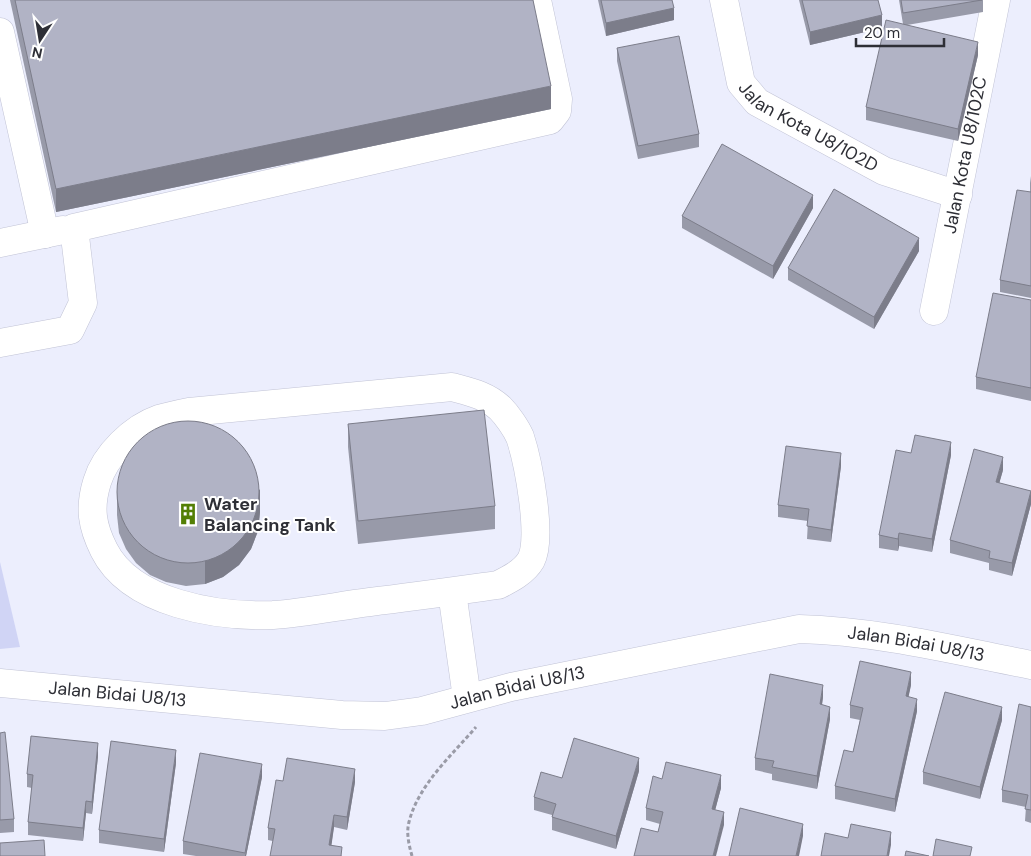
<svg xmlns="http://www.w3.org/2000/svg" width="1031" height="856" font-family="'DM Sans',sans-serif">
  <rect width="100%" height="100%" fill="#eceefd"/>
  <!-- green -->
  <polygon fill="#d0d4f5" points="0,562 20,647 0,649"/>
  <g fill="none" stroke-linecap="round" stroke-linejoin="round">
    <!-- minor casing -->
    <g stroke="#c1c3d5" stroke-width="29">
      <g id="minor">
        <path id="s1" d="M724 0 741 83 757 102 884 171 958 195"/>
        <polyline points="0,32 45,234"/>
        <polyline points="0,243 63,230"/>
        <path id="s2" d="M934 311 996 0"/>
        <polyline points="0,343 70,330 83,303 74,228 550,120 557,111 558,99 537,0"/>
        <path d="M452 387C470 392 486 395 500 408 507 415 516 428 520 437 528 461 543 538 531 560 524 572 510 579 498 585 455 591 413 597 370 602 338 606 305 613 273 615 218 617 131 604 104 550 92 526 89 508 97 482 105 455 133 428 159 419 169 416 179 414 189 412Z"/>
        <polyline points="452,592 467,698"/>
        <path id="s3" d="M0 683 342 715 385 716 422 711 511 687 799 629C878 631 954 650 1031 665"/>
      </g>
    </g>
    <!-- path -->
    <path stroke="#9a9ba7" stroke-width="3" stroke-dasharray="4 2.5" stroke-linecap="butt" d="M412 856C409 845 406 833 409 822 418 785 453 754 476 727"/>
    <!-- minor -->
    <use href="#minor" stroke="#fff" stroke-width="28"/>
  </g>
  <!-- wall -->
  <g fill="#989aa9">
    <polygon points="10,0 533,0 551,109 56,212"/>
    <polygon points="598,0 672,0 674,20 606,36"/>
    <polygon points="799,0 878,0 882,28 810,45"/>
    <polygon points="899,0 983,0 983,12 907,25 978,55 958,141 866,120 866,107 903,24"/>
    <polygon points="617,48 699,134 699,147 638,159 617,61"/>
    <polygon points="1031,176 1031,298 1000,292 1000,280 1030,192 1030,183"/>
    <polygon points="813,208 773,279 682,228 682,216"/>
    <polygon points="919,251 874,329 788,280 788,268"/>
    <polygon points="1031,300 1031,401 976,389 976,377"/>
    <polygon points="348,424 495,506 495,529 358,544 348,447"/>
    <polygon points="911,453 951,455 932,552 899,546 898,551 879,548 879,535"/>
    <polygon points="841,466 831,542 807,539 808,521 778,517 778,505"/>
    <polygon points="1003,470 999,483 1031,491 1031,504 1012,576 989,570 989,563 950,553 950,540"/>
    <polygon points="117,492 260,512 258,531 251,549 239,565 223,577 205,584 186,586 166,582 150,575 136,563 126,549 119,533 117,515"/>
    <polygon points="911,685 908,697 917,711 895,812 835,799 835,786 853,752 860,720 850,718 850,705"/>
    <polygon points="823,697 822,705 830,719 817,789 772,780 772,774 755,770 755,758"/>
    <polygon points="1031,707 1031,823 1025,821 1026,807 1002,802 1002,790"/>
    <polygon points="1002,720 980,799 923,784 923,772"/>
    <polygon points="0,733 14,819 14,832 0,833"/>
    <polygon points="98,756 92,814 86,813 83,841 28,835 28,822 32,788 27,787 27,774"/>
    <polygon points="176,763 164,852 99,843 99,830"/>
    <polygon points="639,771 616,849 552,830 552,815 534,810 534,797 562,778"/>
    <polygon points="262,777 246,856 196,856 183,854 183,841"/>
    <polygon points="662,779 721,788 715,810 724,825 658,832 660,824 646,820 646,808"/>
    <polygon points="283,781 355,782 347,830 334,827 331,845 342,856 268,840 268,828"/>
  </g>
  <!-- shaded-wall -->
  <g fill="#7c7d8a">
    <polygon points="674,8 674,20 606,36 606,23"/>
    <polygon points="882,15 882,28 810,45 810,32"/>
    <polygon points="978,42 978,55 958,141 958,129"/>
    <polygon points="551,86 551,109 56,212 56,189"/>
    <polygon points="813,195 813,208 773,279 773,266"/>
    <polygon points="919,238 919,251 874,329 874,317"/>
    <polygon points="951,442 951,455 932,552 932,539"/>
    <polygon points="841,453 841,466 831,542 831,530"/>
    <polygon points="1003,457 1003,470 996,495 996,482"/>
    <polygon points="260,489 260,512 258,531 251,549 239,565 223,577 205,584 205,561"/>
    <polygon points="1031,492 1031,504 1012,576 1012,563"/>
    <polygon points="899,533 899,546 898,551 898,539"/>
    <polygon points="911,672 911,685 906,709 906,696"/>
    <polygon points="823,685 823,697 820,717 820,704"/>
    <polygon points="917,699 917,711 895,812 895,799"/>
    <polygon points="830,707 830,719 817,789 817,776"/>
    <polygon points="1002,707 1002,720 980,799 980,787"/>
    <polygon points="98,743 98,756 92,814 92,802"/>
    <polygon points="176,750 176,763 164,852 164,839"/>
    <polygon points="639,758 639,771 616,849 616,836"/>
    <polygon points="262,764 262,777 246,856 245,856"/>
    <polygon points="355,769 355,782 347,830 347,817"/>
    <polygon points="721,775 721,788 712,822 712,809"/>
    <polygon points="86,801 86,813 83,841 83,828"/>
    <polygon points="724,812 724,825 716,856 713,856"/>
    <polygon points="334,815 334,827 330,856 329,845"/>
    <polygon points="803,824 803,836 799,856 796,856"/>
    <polygon points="891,832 891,845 889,856 887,856"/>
  </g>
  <!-- building -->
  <g fill="#b1b3c5" stroke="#7c7d8a">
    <polygon points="15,0 533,0 551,86 56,189"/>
    <polygon points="601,0 672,0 674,8 606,23"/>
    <polygon points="802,0 878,0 882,15 810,32"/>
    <polygon points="901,0 982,0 903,13"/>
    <polygon points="886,20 978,42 958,129 866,107"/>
    <polygon points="679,36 699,134 638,146 617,48"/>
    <polygon points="722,144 813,195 773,266 682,216"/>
    <polygon points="834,189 919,238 874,317 788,268"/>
    <polygon points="1017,190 1031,192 1031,286 1000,280"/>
    <polygon points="993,293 1031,300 1031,388 976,377"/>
    <polygon points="484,410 495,506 358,521 348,424"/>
    <circle cx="188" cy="492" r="71"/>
    <polygon points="915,435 951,442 932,539 899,533 898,539 879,535 896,450 911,453"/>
    <polygon points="786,446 841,453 831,530 807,526 809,509 778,505"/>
    <polygon points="974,449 1003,457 996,482 1031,491 1012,563 989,558 990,551 950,540"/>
    <polygon points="860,661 911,672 906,696 917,699 895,799 835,786 844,750 853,752 863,708 850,705"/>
    <polygon points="770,674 823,685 820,704 830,707 817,776 772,767 774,761 755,758"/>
    <polygon points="945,692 1002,707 980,787 923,772"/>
    <polygon points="1019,704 1031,707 1031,810 1025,809 1028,795 1002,790"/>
    <polygon points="5,732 14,819 0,820 0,733"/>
    <polygon points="31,736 98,743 92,802 86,801 83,828 28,822 33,775 27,774"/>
    <polygon points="574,738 639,758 616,836 552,817 556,804 534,797 541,772 562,778"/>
    <polygon points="111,741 176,750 164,839 99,830"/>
    <polygon points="200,753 262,764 245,853 183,841"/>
    <polygon points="287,758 355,769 347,817 334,815 329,845 342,847 341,856 270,856 275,829 268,828 276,780 283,781"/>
    <polygon points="666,762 721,775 712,809 724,812 713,856 634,856 641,828 658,832 663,812 646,808 653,776 662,779"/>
    <polygon points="740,808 803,824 796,856 729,856"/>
    <polygon points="851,824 891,832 887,856 821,856 825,833 848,838"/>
    <polygon points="936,839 972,847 970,856 933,856"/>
    <polygon points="44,840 45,856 0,856 0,843"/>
    <polygon points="906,851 929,856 905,856"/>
  </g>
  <!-- icons -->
  <defs>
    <g id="building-bare" transform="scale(1.725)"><path d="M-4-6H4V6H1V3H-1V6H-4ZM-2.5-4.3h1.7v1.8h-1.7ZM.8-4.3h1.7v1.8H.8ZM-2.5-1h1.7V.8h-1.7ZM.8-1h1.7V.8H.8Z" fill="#537f05" stroke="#fff" stroke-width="2.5" paint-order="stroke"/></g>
  </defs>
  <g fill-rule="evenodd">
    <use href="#building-bare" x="188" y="514"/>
  </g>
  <g text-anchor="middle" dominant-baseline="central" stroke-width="4" stroke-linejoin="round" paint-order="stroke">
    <!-- street labels -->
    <g font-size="18" fill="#2e2f36" stroke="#fff">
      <text stroke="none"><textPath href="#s1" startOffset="166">Jalan Kota U8/102D</textPath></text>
      <text stroke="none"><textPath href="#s2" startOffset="159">Jalan Kota U8/102C</textPath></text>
      <text stroke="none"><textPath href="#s3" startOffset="928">Jalan Bidai U8/13</textPath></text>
      <text stroke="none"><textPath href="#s3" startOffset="522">Jalan Bidai U8/13</textPath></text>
      <text stroke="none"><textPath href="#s3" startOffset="118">Jalan Bidai U8/13</textPath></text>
    </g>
    <!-- poi labels -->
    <g font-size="18" font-weight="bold" fill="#2e2f36" stroke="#fff" text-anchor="start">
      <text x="204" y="504">Water<tspan x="204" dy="21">Balancing Tank</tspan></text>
    </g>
  </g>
  <!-- north arrow -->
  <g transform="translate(40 40) rotate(192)" stroke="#ffffff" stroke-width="4" paint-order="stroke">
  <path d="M0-4L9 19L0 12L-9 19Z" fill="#2e2f36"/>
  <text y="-8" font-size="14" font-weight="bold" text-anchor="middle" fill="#2e2f36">N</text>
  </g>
  <!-- scale -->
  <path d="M856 38v8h88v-8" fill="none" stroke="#2e2f36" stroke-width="2.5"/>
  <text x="864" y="38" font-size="15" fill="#2e2f36" stroke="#ffffff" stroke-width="4" paint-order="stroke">20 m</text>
</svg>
